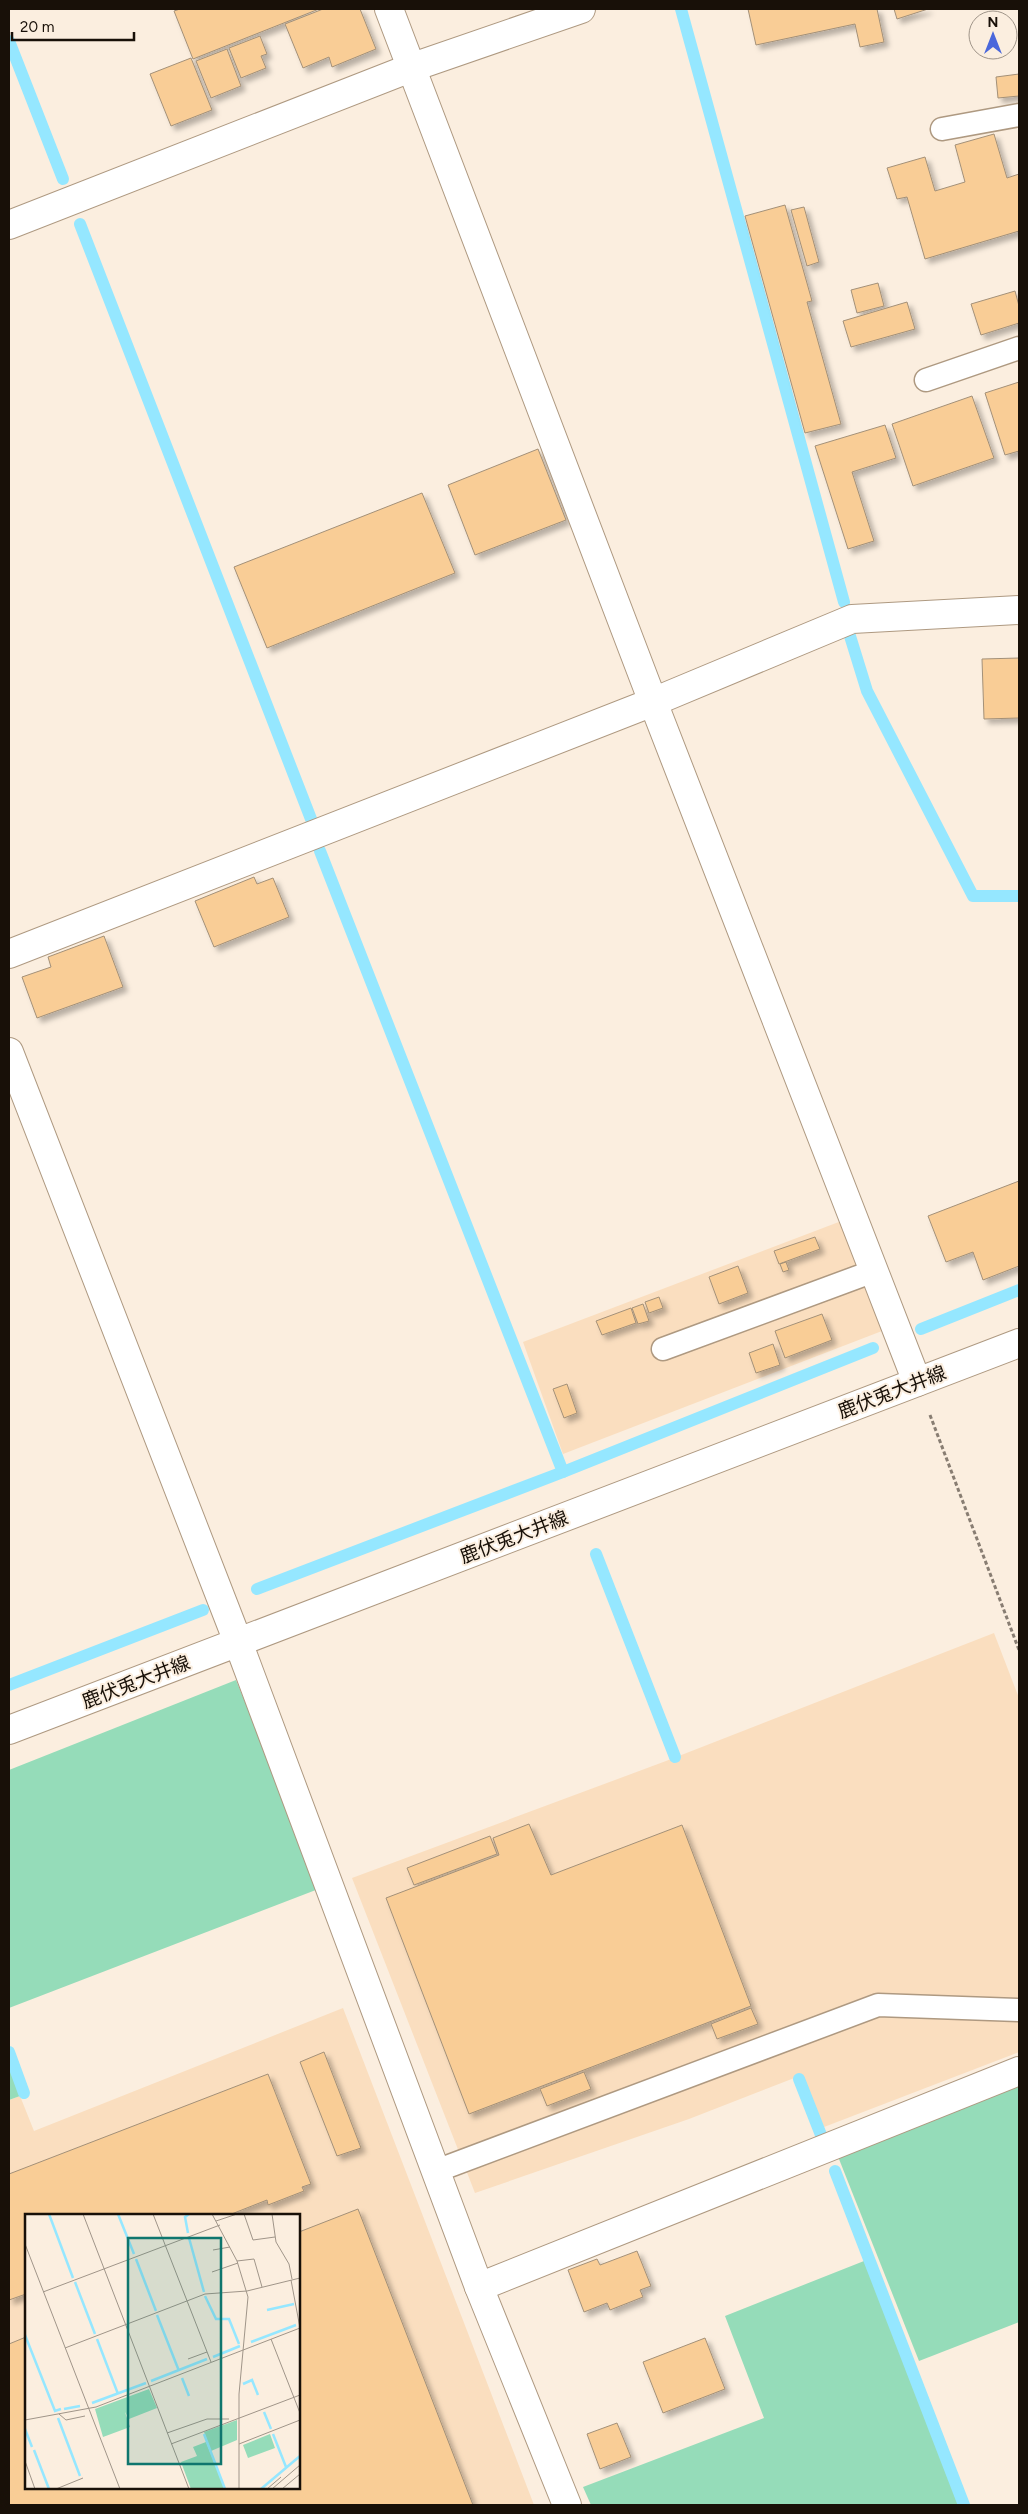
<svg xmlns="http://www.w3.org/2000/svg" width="1028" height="2514" font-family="Figtree,'Noto Sans JP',sans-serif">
  <defs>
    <filter id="shadow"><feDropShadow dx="4.5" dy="4.5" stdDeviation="2.5" flood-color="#0004"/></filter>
  </defs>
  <rect width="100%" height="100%" fill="#fbeedf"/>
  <!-- built -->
  <g fill="#fadebf" fill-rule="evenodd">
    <polygon points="844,1220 882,1331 563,1454 523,1342"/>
    <polygon points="994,1633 1019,1698 1019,2052 824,2127 802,2075 689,2119 475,2193 352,1878 666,1761"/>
    <path d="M343 2008 534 2505H9V2100L20 2096 34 2131ZM26 2215H299V2488H26Z"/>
  </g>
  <!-- green -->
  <g fill="#95dcb9">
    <polygon points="236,1680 321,1888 9,2008 9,1770"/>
    <polygon points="9,2067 20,2096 9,2100"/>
    <polygon points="1019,2083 1019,2322 919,2361 837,2154"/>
    <polygon points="864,2261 961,2505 591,2505 583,2487 764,2418 725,2316"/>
  </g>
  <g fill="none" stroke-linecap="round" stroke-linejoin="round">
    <!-- stream -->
    <g stroke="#95e7ff" stroke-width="12">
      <polyline points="681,9 844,602"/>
      <polyline points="9,41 63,179"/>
      <polyline points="80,224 311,819"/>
      <polyline points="850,636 867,691 973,896 1019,896"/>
      <polyline points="320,851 563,1472"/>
      <polyline points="921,1329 1019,1290"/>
      <polyline points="596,1554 675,1757"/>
      <polyline points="257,1589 563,1472 873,1348"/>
      <polyline points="9,1685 203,1610"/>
      <polyline points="9,2052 24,2093"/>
      <polyline points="799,2079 821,2135"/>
      <polyline points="835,2171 964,2505"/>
    </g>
  </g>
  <!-- building -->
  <g fill="#f9cd96" stroke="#a39078" filter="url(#shadow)">
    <polygon points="180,9 319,9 193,59 174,11"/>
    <polygon points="323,9 360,9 376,49 332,67 329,57 303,68 285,24"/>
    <polygon points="748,9 877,9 884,42 860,47 855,24 756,45"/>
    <polygon points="894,9 928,9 897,19"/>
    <polygon points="260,36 267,54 261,56 266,68 241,78 229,48"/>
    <polygon points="227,49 241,86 211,98 196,61"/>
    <polygon points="191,58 212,110 171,126 150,74"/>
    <polygon points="1019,74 1019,96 998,98 996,77"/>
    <polygon points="994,134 1007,178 1019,174 1019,231 925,259 907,197 897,199 887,168 925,157 935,191 965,182 955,145"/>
    <polygon points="785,205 812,301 807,302 841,424 805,433 745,216"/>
    <polygon points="804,207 819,262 807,266 791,210"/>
    <polygon points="878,283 884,306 857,313 851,290"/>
    <polygon points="1015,291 1019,306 1019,323 981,335 971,304"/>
    <polygon points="907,302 915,329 851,347 843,321"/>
    <polygon points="1019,382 1019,451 1005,455 985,393"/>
    <polygon points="972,396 994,458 913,486 892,424"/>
    <polygon points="885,425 896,458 852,472 874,541 848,549 815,446"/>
    <polygon points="538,449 566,520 475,555 448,485"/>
    <polygon points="422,493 455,573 267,648 234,567"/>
    <polygon points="1019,658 1019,718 984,719 982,659"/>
    <polygon points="254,877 257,884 273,878 289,917 214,947 195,901"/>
    <polygon points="104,936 123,987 37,1018 22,977 51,967 48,957"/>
    <polygon points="1019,1181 1019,1266 983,1280 973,1252 946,1262 928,1216"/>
    <polygon points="815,1237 820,1249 779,1264 774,1251"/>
    <polygon points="786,1262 789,1270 783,1272 780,1264"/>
    <polygon points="738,1266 748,1293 719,1304 709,1277"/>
    <polygon points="659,1297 663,1308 649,1313 645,1302"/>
    <polygon points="643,1304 649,1321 638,1324 632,1308"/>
    <polygon points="631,1308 636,1323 602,1335 596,1321"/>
    <polygon points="822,1314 832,1340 785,1358 775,1331"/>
    <polygon points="773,1344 780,1365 756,1373 749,1353"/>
    <polygon points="567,1384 577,1413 564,1418 553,1389"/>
    <polygon points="529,1824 551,1875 682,1825 751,2006 469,2114 386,1898 499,1855 493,1838"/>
    <polygon points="490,1836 497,1854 414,1885 407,1868"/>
    <polygon points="751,2008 758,2024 717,2039 711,2024"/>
    <polygon points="324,2052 361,2148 337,2156 300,2062"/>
    <polygon points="584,2072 591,2089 547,2106 540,2089"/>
    <polygon points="268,2074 311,2184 302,2187 304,2191 268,2205 267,2200 229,2215 26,2215 26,2294 9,2300 9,2174"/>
    <polygon points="358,2209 473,2505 9,2505 9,2344 26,2337 26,2488 299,2488 299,2232"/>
    <polygon points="637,2251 651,2286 640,2290 643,2297 610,2310 607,2303 584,2312 568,2270 597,2259 600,2265"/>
    <polygon points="705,2338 725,2389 663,2413 643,2362"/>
    <polygon points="617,2423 631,2457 600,2469 587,2434"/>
  </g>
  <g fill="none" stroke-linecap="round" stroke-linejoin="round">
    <!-- lane casing -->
    <g stroke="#ae9981" stroke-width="25">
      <g id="lane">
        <polyline points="942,129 1019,115"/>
        <polyline points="926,380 1019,348"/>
        <polyline points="663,1349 874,1271"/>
        <polyline points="436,2171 878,2005 1019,2010"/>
      </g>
    </g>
    <!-- street casing -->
    <g stroke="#ae9981" stroke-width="30">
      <g id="street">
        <polyline points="389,9 653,702 917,1382"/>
        <polyline points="9,225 413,67 581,9"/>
        <polyline points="9,954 653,702 852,619 1019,610"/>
        <polyline points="9,1052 238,1642 479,2287 567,2505"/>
        <polyline points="479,2287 1019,2071"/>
      </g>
    </g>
    <!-- secondary casing -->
    <g stroke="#ae9981" stroke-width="30">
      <polyline id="secondary" points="9,1730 1019,1343"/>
    </g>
    <!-- path -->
    <polyline stroke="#887d72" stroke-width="3" stroke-dasharray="4 2.5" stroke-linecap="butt" points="930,1415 1019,1650"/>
    <!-- lane -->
    <use href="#lane" stroke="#fff" stroke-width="22"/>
    <!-- street -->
    <use href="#street" stroke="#fff" stroke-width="28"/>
    <!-- secondary -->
    <use href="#secondary" stroke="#fff" stroke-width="28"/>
  </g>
  <g text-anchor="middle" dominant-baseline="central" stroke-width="4" stroke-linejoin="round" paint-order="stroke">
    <!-- street labels -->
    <g font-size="19" fill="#181008" stroke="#fbeedf">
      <text transform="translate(892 1392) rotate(-21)">鹿伏兎大井線</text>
      <text transform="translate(514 1537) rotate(-21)">鹿伏兎大井線</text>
      <text transform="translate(136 1682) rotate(-21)">鹿伏兎大井線</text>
    </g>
  </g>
  <!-- overview -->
  <g transform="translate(25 2214)">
    <rect width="275" height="275" fill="#fbeedf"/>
    <path d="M124 175 132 194 104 205 100 198 105 213 78 223 70 195ZM212 206V226L186 237 179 218ZM245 220 250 234 223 244 218 231ZM181 228 200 275H166L156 248 172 242 168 233Z" fill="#95dcb9"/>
    <path fill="none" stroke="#95e7ff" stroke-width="2.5" d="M24 0 48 64M93 0 109 40M163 19 160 3 164 0M164 24 179 78M111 45 131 97M50 68 70 120M180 82 191 105H204L214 130M242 96 269 90M132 101 154 157M0 121 30 197 36 195M72 125 93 180M226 128 271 111M188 143 215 132M157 164 164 182M126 167 182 145M218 170 227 166 233 181M67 189 121 169M39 195 55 192M239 198 246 215M33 204 55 262M0 215 7 233M179 220 200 275M248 220 261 253M9 236 24 275M236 275 275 242"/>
    <path fill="none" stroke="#a09589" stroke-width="1" d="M58 0 164 275M128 0 186 148M187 0 212 47 223 83 214 180V275M219 0 228 26 250 23M247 0 251 28 264 50 267 65M191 7 212 0M0 30 95 275M188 36 205 33M212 47 229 45 237 73M187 58 213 49M266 66 275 114M18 78 195 11M246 125 275 199M40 134 180 80 222 77 275 64M163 145 182 138M34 200 41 206 60 202M0 206 71 193 275 114M142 219 182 205H204M146 230 275 181M214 230 275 206M0 247 10 275M31 275 58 264M242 275 256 263M247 275 275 251M257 275 275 260"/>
    <path fill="#0f766e" fill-opacity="0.15" stroke="#0f766e" stroke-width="2.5" d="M103 24H196V250H103Z"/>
    <rect width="275" height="275" fill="none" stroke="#181008" stroke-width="2.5"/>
  </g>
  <!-- border -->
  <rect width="1028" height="2514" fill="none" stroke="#181008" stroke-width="20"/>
  <!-- north arrow -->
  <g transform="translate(993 35)"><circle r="24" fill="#fbeedf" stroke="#a09589"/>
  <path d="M0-4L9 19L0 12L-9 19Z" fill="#4a67db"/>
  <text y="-8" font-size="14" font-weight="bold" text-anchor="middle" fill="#181008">N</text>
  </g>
  <!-- scale -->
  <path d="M12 32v8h122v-8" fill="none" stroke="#181008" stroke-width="2.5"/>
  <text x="20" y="32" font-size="15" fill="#181008" stroke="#fbeedf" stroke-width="4" paint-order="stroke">20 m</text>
</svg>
